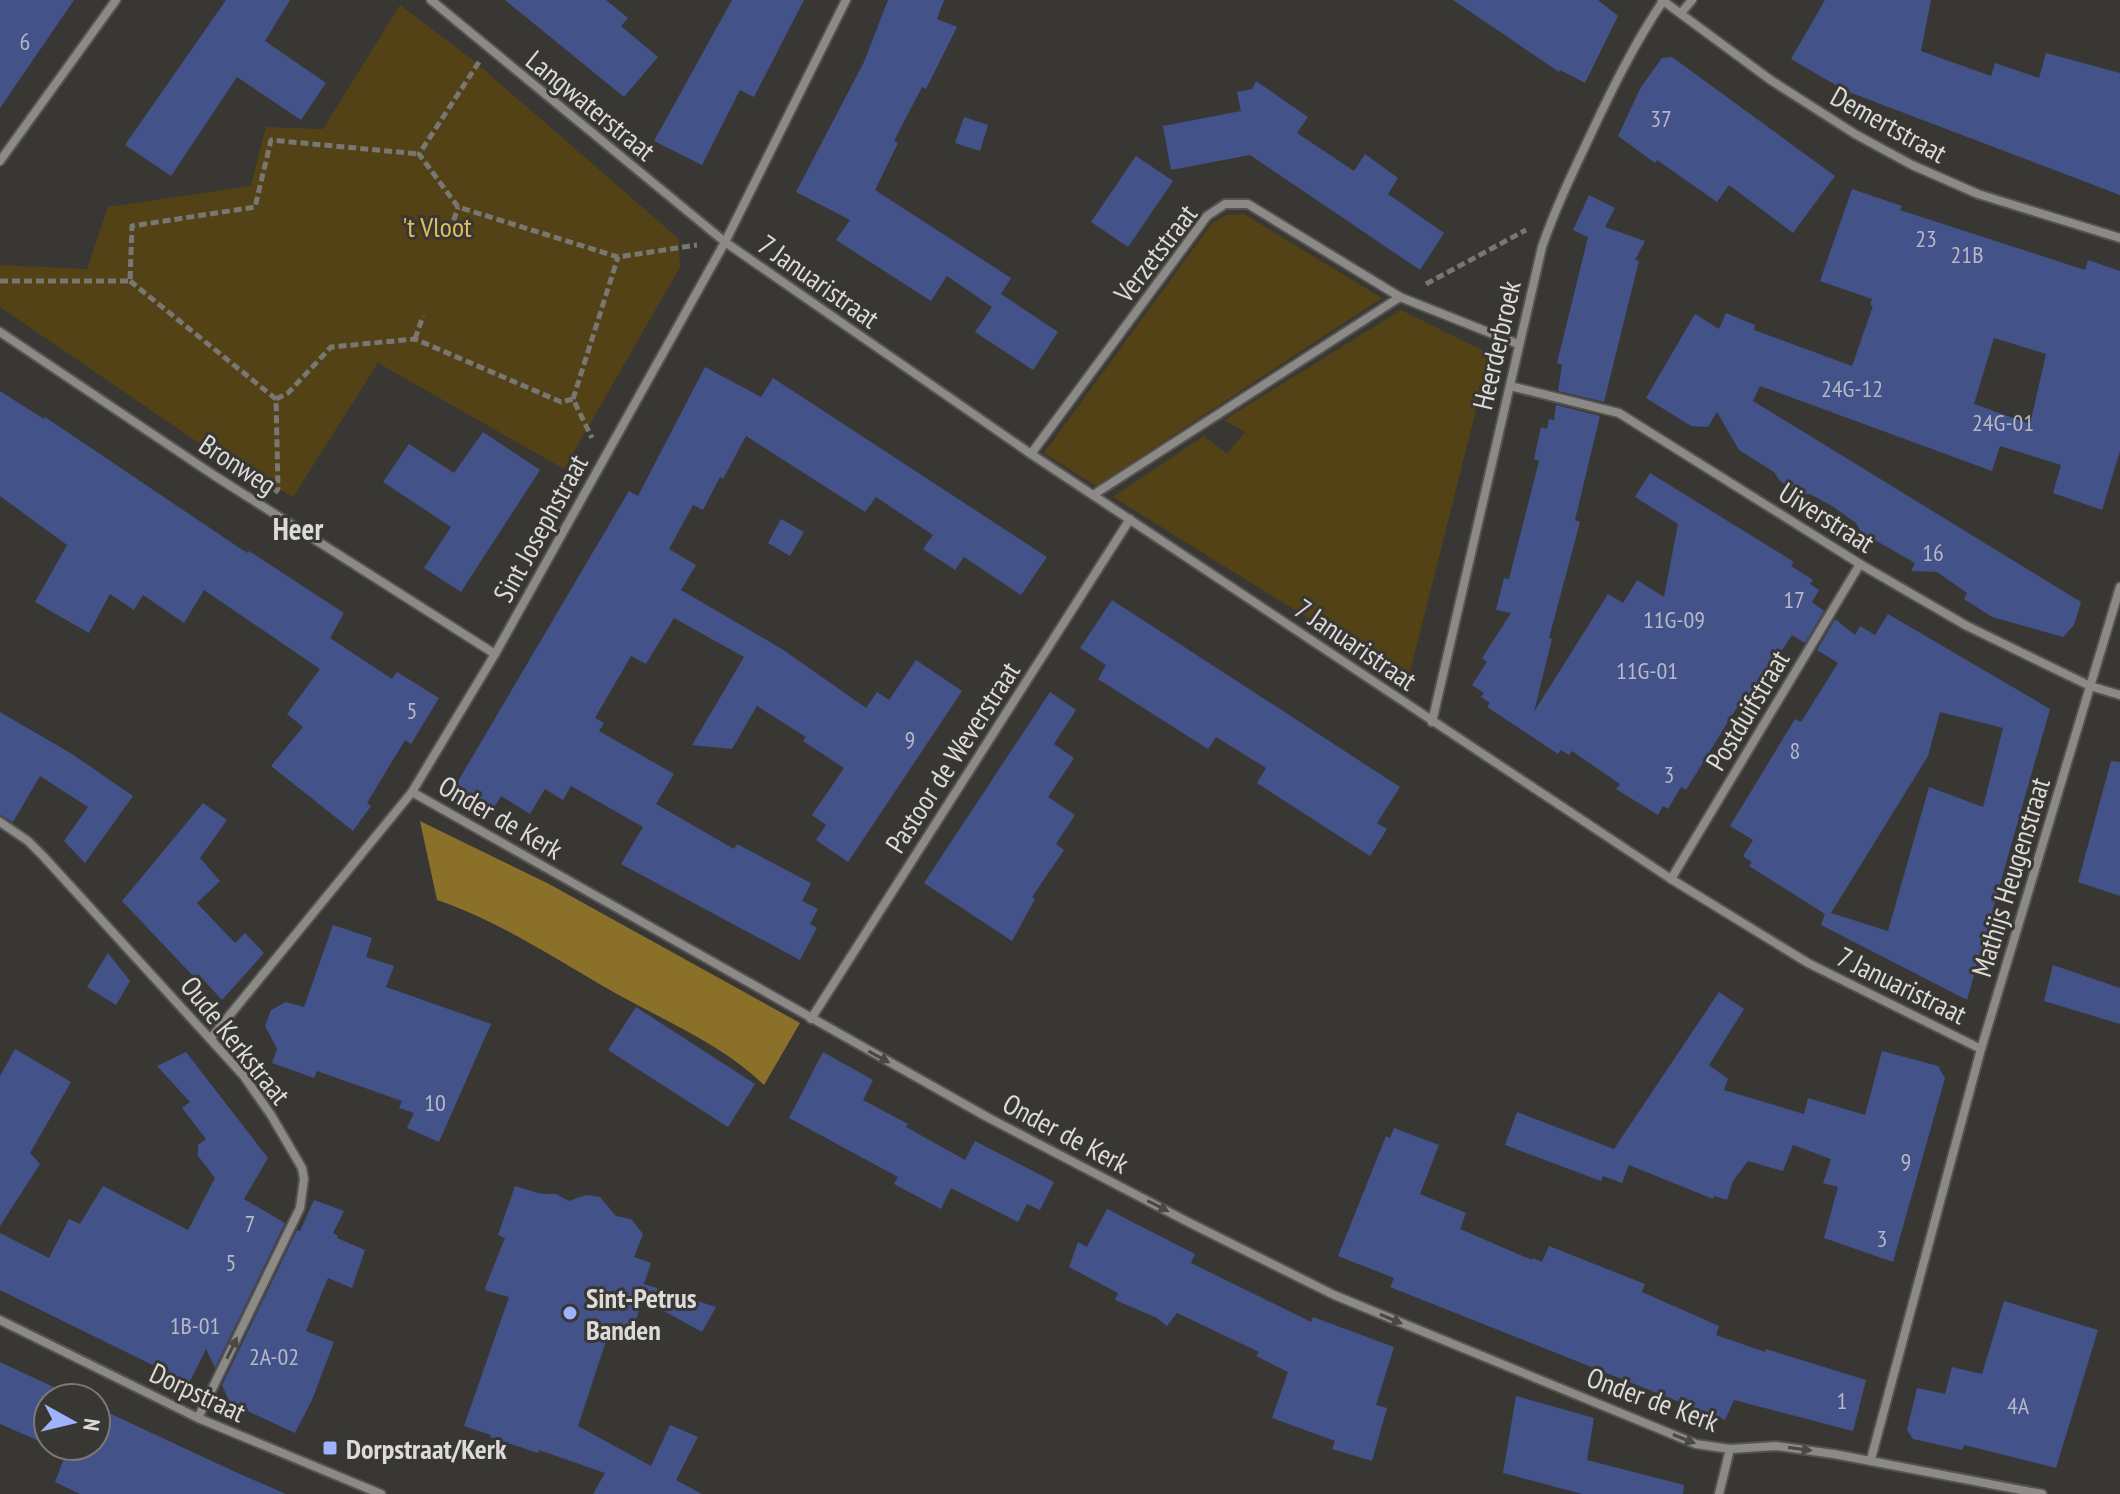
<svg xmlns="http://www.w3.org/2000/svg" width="2120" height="1494" font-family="'PT Sans Narrow',sans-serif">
  <rect width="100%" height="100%" fill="#383734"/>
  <!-- green -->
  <g fill="#534215">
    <polygon points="400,5 474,61 679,239 680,267 564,469 378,363 293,497 196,441 0,307 0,265 87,269 108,207 251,186 266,127 323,129"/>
    <polygon points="1244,214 1382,298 1096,486 1044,453 1212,223 1226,215"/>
    <polygon points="1401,310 1490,354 1408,680 1113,497 1204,436 1227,454 1245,432 1224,420"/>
  </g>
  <!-- forest -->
  <path fill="#8a7029" d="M420 821 549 884 800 1023 764 1085C723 1045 667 1022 617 994 558 961 502 922 437 900Z"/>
  <!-- building -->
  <g fill="#44528a" fill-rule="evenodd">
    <polygon points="0,0 74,0 0,108"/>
    <polygon points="226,0 290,0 265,41 326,83 301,120 237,77 171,176 125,145"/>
    <polygon points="505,0 606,0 628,18 621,26 658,57 624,97"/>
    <polygon points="732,0 804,0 754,97 740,90 702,165 654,141"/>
    <polygon points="888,0 944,0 937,19 957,27 926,89 922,87 894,141 898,143 875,190 1011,278 1001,294 1058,332 1033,370 975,332 992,307 947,276 931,301 836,240 850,220 796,192 864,62"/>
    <polygon points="1453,0 1598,0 1618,16 1585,83 1560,70 1559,72"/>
    <polygon points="1825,0 1931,0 1921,51 1991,76 1995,63 2039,78 2046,53 2120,73 2120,195 1846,91 1791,59"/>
    <polygon points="1672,57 1835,176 1793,233 1729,185 1717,202 1657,160 1655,163 1618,136 1641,87 1662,58"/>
    <polygon points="1256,81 1308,117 1297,133 1354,171 1365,154 1398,178 1388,194 1444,233 1420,270 1250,155 1171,170 1163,126 1241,111 1237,92 1252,89"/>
    <polygon points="964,117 988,125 980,151 955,143"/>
    <polygon points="1136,156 1173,181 1128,247 1091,222"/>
    <path d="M1852 189 1902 206 1900 210 2085 270 2088 260 2120 271V451L2102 510 2053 493 2061 465 2000 446 1992 471 1760 386 1753 401 2081 602 2074 625 2063 637 1992 617 1964 599 1967 593 1937 572 1911 571 1915 563 1861 532 1856 523 1832 506 1810 494H1800L1780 481 1774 472 1739 450 1717 412 1708 427 1691 426 1646 398 1695 314 1719 329 1726 313 1755 325 1754 330 1852 366 1873 306 1870 305 1872 299 1820 281ZM1994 338 2046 354 2030 424 1974 404Z"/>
    <polygon points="1589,195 1615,208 1605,227 1645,241 1635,260 1639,261 1604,402 1558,391 1562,365 1557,363 1588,237 1573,230"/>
    <polygon points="705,367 761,397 773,378 1047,557 1021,595 964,557 955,570 923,549 933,535 876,497 865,512 746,436 723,479 720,477 703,510 693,505 669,549 696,565 681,590 782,649 866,708 877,692 889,700 916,660 962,691 848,862 816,840 826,825 812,815 844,768 803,741 806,737 757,706 732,749 692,745 744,657 674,618 646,664 631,656 595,718 604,723 599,731 674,774 656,804 734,849 737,844 811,883 802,901 818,909 810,924 817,928 800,960 621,864 643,827 571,786 563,800 545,789 530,814 501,796 492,811 454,788 629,491 638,496"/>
    <polygon points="0,391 44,419 45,417 247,553 249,551 344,613 330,638 392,679 397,672 439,698 411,744 405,740 367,803 371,806 353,831 271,766 303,727 287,714 320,669 204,590 184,623 143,595 134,610 110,594 89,633 35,602 67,545 0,496"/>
    <polygon points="1556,405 1600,416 1575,520 1580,522 1549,638 1552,639 1534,712 1608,594 1623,603 1637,580 1664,597 1678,524 1635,497 1650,473 1794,562 1791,566 1813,580 1810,584 1819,590 1812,602 1824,611 1805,643 1792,635 1750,700 1744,696 1686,790 1681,787 1668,809 1663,806 1658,815 1616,789 1620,784 1572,751 1569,755 1561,750 1558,754 1487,707 1490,703 1481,697 1484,693 1472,685 1487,662 1482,658 1511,613 1496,610 1504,578 1509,579 1539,461 1534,459 1541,427 1547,429 1549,419 1554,420"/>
    <polygon points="483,432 540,470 461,592 424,568 451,527 383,482 409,444 454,473"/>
    <polygon points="781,519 804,532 790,556 768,543"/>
    <polygon points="1112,600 1400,787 1377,823 1387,829 1370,856 1257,783 1266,768 1216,737 1208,749 1098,679 1106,665 1080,648"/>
    <path d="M1888 614 2050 709 1967 1000 1821 925 1825 914 1749 866 1752 862 1743 856 1753 840 1730 826 1795 719 1801 722 1838 663 1817 650 1835 619 1855 635 1860 626 1875 635ZM1940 712 2003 728 1983 807 1929 787 1888 931 1831 913 1928 756Z"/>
    <polygon points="1050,692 1076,710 1054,744 1074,758 1048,797 1075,815 1056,844 1064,850 1032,897 1035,899 1012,941 924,883"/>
    <polygon points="0,712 72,754 133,796 85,863 64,841 88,807 40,776 13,822 0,815"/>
    <polygon points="2111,761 2120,762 2120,896 2078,882"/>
    <polygon points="203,803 227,820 200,858 220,881 197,903 235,943 245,933 264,953 222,1000 198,974 195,978 122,901"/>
    <polygon points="333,925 372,938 366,957 394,966 386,987 491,1024 439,1142 407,1128 414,1113 399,1108 402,1101 317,1071 314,1078 272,1063 277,1049 265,1026 271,1010 286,1002 304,1007"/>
    <polygon points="108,953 130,981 116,1005 87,987"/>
    <polygon points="2053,965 2120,988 2120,1024 2044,1001"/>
    <polygon points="1719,992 1744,1009 1709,1065 1728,1079 1724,1090 1804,1114 1808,1098 1865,1115 1882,1051 1938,1066 1945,1078 1893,1262 1824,1238 1838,1187 1823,1183 1831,1159 1793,1145 1783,1171 1748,1161 1733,1181 1727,1200 1714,1196 1713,1199 1629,1165 1622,1183 1603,1176 1601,1181 1505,1145 1517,1112 1614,1149"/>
    <polygon points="636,1007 755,1084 728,1127 608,1050"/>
    <polygon points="15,1049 71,1082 30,1153 40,1164 0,1226 0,1076"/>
    <polygon points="186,1052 268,1158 244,1199 285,1223 215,1368 206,1349 189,1383 0,1290 0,1233 49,1258 69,1219 80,1224 103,1186 188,1230 215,1178 198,1156 198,1145 206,1139 182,1108 190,1102 157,1066"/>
    <polygon points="823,1052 873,1080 863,1100 908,1124 906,1127 965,1160 975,1141 1054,1182 1040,1210 1027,1204 1018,1222 951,1188 941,1209 894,1184 898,1177 789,1118"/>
    <polygon points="1394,1128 1439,1145 1420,1194 1466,1213 1460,1229 1532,1260 1533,1258 1542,1262 1549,1246 1645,1284 1642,1292 1719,1326 1716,1335 1765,1352 1766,1349 1866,1380 1853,1431 1734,1400 1725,1420 1390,1287 1394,1278 1338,1256 1386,1136 1390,1138"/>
    <polygon points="515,1186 541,1194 556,1194 569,1201 586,1195 600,1197 616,1216 631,1219 643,1234 634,1257 651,1263 644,1284 716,1307 702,1332 642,1299 631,1339 609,1332 578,1426 651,1466 670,1425 698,1437 676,1480 702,1494 593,1494 605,1473 539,1450 538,1453 490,1437 491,1435 464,1426 509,1297 487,1291 485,1288 505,1238 498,1235"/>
    <polygon points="314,1200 344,1211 333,1233 338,1236 337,1238 365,1250 352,1288 328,1278 306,1331 334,1342 312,1400 295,1433 230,1403 222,1385 297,1230 300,1231"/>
    <polygon points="1107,1209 1195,1254 1191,1263 1311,1322 1313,1317 1394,1347 1376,1405 1387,1408 1372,1461 1332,1449 1335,1441 1272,1418 1288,1372 1256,1356 1259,1352 1177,1313 1167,1326 1157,1318 1115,1300 1118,1293 1069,1267 1078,1242 1087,1247"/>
    <polygon points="2004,1301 2098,1330 2056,1468 1964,1445 1962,1450 1913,1439 1907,1430 1917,1388 1945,1394 1952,1367 1982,1374"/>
    <polygon points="0,1362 77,1398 48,1398 48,1445 0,1424"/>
    <polygon points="1516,1396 1594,1418 1587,1460 1684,1485 1683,1494 1582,1494 1503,1473"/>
    <polygon points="96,1407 231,1470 286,1494 80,1494 55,1482 66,1453 50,1446 96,1446"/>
  </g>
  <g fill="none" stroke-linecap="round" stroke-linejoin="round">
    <!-- minor casing -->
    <g stroke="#545350" stroke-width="12">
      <g id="minor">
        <polyline points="431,0 725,242 1031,454 1671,879 1808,963 1981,1049"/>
        <polyline points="1662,0 1772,81 1855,134 1912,165 1978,194 2120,238"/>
        <polyline points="1681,13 1692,0"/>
        <polyline points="0,161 116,0"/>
        <polyline points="0,332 215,476 495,654"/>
        <polyline points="1510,386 1619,413 1860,564 1967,626 2090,686 2120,695"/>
        <polyline points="1031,454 1207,216 1225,204 1248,204 1400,297 1518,344"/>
        <polyline points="1093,495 1400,297"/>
        <path d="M1432 722 1542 247C1555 209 1572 174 1589 138 1611 91 1634 44 1663 1"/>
        <polyline points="412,792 987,1117 1190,1223 1334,1295 1696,1444 1730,1449 1776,1446 1834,1454 2042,1494"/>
        <polyline points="0,822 28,841 43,856 243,1075 271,1115 302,1168 304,1179 300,1208 198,1418"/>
        <polyline points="1671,879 1860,564"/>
        <polyline points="811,1019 1130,519"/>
        <polyline points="211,1038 412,792 495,654 725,242 846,0"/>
        <polyline points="0,1320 198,1418 381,1494"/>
        <polyline points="1871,1459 1981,1049 2120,587"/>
        <polyline points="1719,1494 1730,1449"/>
      </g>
    </g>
    <!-- path -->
    <g stroke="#787774" stroke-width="5" stroke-dasharray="8 4" stroke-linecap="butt">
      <polyline points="479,62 419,154 458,207 618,257 697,245"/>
      <polyline points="450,232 458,207"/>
      <polyline points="0,281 130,281 132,226 255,207 271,140 419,154"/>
      <polyline points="130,281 276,399 278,489 275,493"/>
      <polyline points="1426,284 1526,230"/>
      <polyline points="415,339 423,316"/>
      <polyline points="276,399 288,393 331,347 415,339 561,402 573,399 592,438"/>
      <polyline points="573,399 618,257"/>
    </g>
    <!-- minor -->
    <use href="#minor" stroke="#8c8a87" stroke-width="8"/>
  </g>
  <!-- one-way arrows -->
  <defs><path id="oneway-solid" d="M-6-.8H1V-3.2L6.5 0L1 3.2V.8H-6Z" transform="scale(2)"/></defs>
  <g fill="#494845">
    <use href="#oneway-solid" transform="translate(879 1057) rotate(29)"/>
    <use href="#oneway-solid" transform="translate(1158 1206) rotate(27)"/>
    <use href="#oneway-solid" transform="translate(1391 1319) rotate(23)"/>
    <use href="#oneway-solid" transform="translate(232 1348) rotate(-64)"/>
    <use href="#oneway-solid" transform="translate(1684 1439) rotate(22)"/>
    <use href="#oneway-solid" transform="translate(1800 1449) rotate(8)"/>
  </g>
  <!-- markers -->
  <g fill="#9fb3fd" stroke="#383734" stroke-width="3">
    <circle cx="570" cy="1313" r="8"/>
    <rect x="322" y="1440" width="16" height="16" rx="4"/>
  </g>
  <g text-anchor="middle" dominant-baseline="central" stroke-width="6" stroke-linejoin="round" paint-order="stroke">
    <!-- number labels -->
    <g font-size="24" fill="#b6b9c5">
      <text x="25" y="41">6</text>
      <text x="1661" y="118">37</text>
      <text x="1926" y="238">23</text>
      <text x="1967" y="254">21B</text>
      <text x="1852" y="388">24G-12</text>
      <text x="2003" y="422">24G-01</text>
      <text x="1933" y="552">16</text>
      <text x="1794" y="599">17</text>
      <text x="1674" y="619">11G-09</text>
      <text x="1647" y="670">11G-01</text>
      <text x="412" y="710">5</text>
      <text x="910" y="739">9</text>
      <text x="1795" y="750">8</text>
      <text x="1669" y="774">3</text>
      <text x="435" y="1102">10</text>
      <text x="1906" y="1161">9</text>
      <text x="250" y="1223">7</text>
      <text x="1882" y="1238">3</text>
      <text x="231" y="1262">5</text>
      <text x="195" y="1325">1B-01</text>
      <text x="274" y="1356">2A-02</text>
      <text x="1842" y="1400">1</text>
      <text x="2018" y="1405">4A</text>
    </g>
    <!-- street labels -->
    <g font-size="28" fill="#dcdbd9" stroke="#383734">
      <text transform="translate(591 105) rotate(39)">Langwaterstraat</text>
      <text transform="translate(1889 124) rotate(29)">Demertstraat</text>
      <text transform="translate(1155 253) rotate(-52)">Verzetstraat</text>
      <text transform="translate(819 281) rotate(35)">7 Januaristraat</text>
      <text transform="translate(1496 345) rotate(-77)">Heerderbroek</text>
      <text transform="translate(238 464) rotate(33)">Bronweg</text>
      <text transform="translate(1827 517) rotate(32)">Uiverstraat</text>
      <text transform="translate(540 528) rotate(-61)">Sint Josephstraat</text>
      <text transform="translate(1356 644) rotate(34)">7 Januaristraat</text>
      <text transform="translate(1747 710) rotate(-59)">Postduifstraat</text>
      <text transform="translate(952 757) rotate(-57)">Pastoor de Weverstraat</text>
      <text transform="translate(501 817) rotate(30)">Onder de Kerk</text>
      <text transform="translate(2010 877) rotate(-73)">Mathijs Heugenstraat</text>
      <text transform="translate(1902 985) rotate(26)">7 Januaristraat</text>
      <text transform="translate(236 1040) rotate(51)">Oude Kerkstraat</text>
      <text transform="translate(1066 1133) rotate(28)">Onder de Kerk</text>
      <text transform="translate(198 1392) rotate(25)">Dorpstraat</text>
      <text transform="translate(1653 1399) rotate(20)">Onder de Kerk</text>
    </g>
    <!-- park labels -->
    <g font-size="28" fill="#e3bd5b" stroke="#383734">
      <text x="437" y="226">'t Vloot</text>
    </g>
    <!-- poi labels -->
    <g font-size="28" font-weight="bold" fill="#dcdbd9" stroke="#383734" text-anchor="start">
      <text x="586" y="1297">Sint-Petrus<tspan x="586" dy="32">Banden</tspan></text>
      <text x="346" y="1448">Dorpstraat/Kerk</text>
    </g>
    <!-- neighbourhood labels -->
    <g font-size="30" font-weight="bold" fill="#dcdbd9" stroke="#383734">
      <text x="298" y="528">Heer</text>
    </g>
  </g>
  <!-- north arrow -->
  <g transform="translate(72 1422) rotate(98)"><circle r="38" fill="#383734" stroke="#7a7976" stroke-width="2"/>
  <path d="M0-6L14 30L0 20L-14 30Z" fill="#9fb3fd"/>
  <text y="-12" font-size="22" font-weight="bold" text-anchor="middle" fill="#dcdbd9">N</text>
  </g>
</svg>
